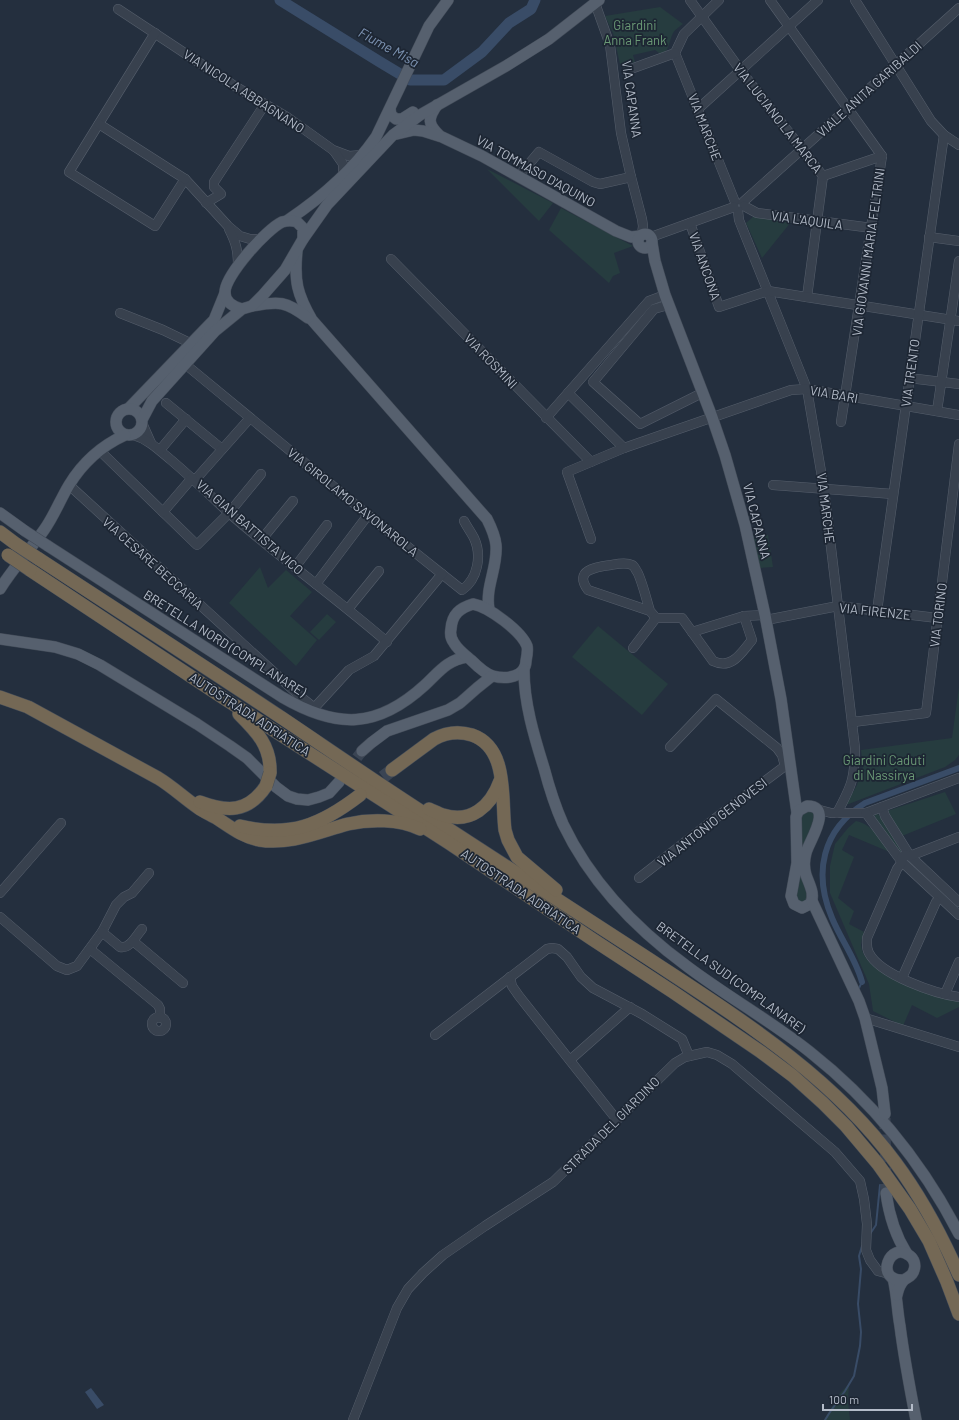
<svg xmlns="http://www.w3.org/2000/svg" width="959" height="1420" font-family="Barlow,sans-serif">
  <rect width="100%" height="100%" fill="#242f3e"/>
  <!-- green -->
  <g fill="#263c3f">
    <path d="M660 7 683 24C680 26 675 30 673 33 669 41 670 49 662 55L655 50 633 55 635 62 620 64 613 33 605 16Z"/>
    <polygon points="487,169 553,203 539,221"/>
    <polygon points="561,208 633,246 614,253 620,273 613,276 609,283 549,230"/>
    <polygon points="754,216 791,222 762,258 746,223"/>
    <polygon points="753,535 768,535 773,567 759,568"/>
    <polygon points="260,567 268,588 286,570 312,592 290,616 317,640 296,666 229,603"/>
    <polygon points="327,614 336,622 319,640 310,632"/>
    <polygon points="598,626 668,684 642,715 572,657"/>
    <polygon points="959,687 959,755 955,760 945,767 846,805 857,785 863,767 861,750 952,738"/>
    <polygon points="945,792 956,814 902,836 887,811"/>
    <polygon points="812,810 817,818 807,840 808,904 795,902 800,814"/>
    <polygon points="876,813 879,815 901,848 901,852 897,851 874,817"/>
    <path d="M856 821C872 824 882 841 892 853L849 835 842 850 854 857 838 898 854 911 849 924 864 932C863 936 861 941 861 944 862 976 934 997 959 1001V1007L937 1018 912 1005 903 1026 873 1011 869 984 830 893V866L835 844 848 828Z"/>
    <polygon points="849,1384 848,1402 850,1420 824,1420 840,1393"/>
  </g>
  <!-- water -->
  <polygon fill="#394c67" points="91,1388 104,1405 97,1409 85,1392"/>
  <g fill="none" stroke-linecap="round" stroke-linejoin="round">
    <!-- stream -->
    <g stroke="#394c67" stroke-width="2">
      <polyline points="859,988 862,982"/>
      <polyline points="870,1234 876,1225 880,1185"/>
      <polyline points="825,1420 830,1412 845,1391 854,1376 860,1346 861,1332 858,1304 861,1269 859,1256 862,1246"/>
    </g>
    <!-- canal -->
    <path stroke="#394c67" stroke-width="6" d="M862 982C856 959 841 940 832 918 813 873 822 830 865 803L959 768"/>
    <!-- river -->
    <polyline stroke="#394c67" stroke-width="11" points="280,0 380,62 410,80 444,80 482,52 509,23 531,9 535,0"/>
    <!-- major-tunnel -->
    <g stroke="#3a4453" stroke-width="11" stroke-dasharray="11 5.5" stroke-linecap="butt">
      <polyline points="347,771 362,751"/>
      <polyline points="885,1118 886,1193"/>
    </g>
    <!-- highway-tunnel -->
    <polyline stroke="#3a4453" stroke-width="13" stroke-dasharray="13 6" stroke-linecap="butt" points="368,789 392,770"/>
    <!-- minor casing -->
    <g stroke="#565f6c" stroke-width="10">
      <g id="minor">
        <polyline points="690,0 741,71 823,176 807,297"/>
        <polyline points="719,0 684,34 675,53 735,202"/>
        <polyline points="770,0 882,156 841,422"/>
        <polyline points="855,0 931,121 944,135 959,145"/>
        <polyline points="595,3 610,45 621,133 631,177 642,219 643,226 642,234"/>
        <polyline points="118,9 233,85 287,117 333,150 349,156 362,155"/>
        <polyline points="155,33 69,172 155,226 185,179 228,226 240,236 250,239 261,239"/>
        <polyline points="628,70 675,53"/>
        <polyline points="698,109 818,0"/>
        <polyline points="99,124 185,179"/>
        <polyline points="334,151 343,164 343,174"/>
        <polyline points="523,171 539,152 593,182 600,184 631,177"/>
        <polyline points="823,176 882,156"/>
        <polyline points="743,202 959,8"/>
        <polyline points="206,203 221,194 214,187 214,182 265,104"/>
        <polyline points="744,206 757,213 872,228"/>
        <path d="M738 211 739 220 807 389 824 489 855 748C855 779 851 787 837 813"/>
        <polyline points="690,223 719,307 768,291 959,321"/>
        <path d="M229 229C236 243 238 250 238 266"/>
        <polyline points="651,237 734,207"/>
        <polyline points="929,237 959,241"/>
        <polyline points="391,259 591,462"/>
        <polyline points="668,305 654,309 593,382 640,424 702,393"/>
        <polyline points="120,313 163,330 192,344"/>
        <path d="M185 364 368 515 462 590C478 579 482 555 474 538 471 532 467 527 464 521"/>
        <polyline points="909,378 959,384"/>
        <polyline points="568,393 624,448"/>
        <polyline points="166,403 222,449"/>
        <polyline points="937,411 959,261"/>
        <polyline points="546,418 649,301 665,295"/>
        <polyline points="143,425 151,443"/>
        <path d="M133 435C148 439 159 450 171 460 191 477 210 495 229 513 280 558 335 597 387 642"/>
        <polyline points="99,450 197,545 229,513 261,474"/>
        <polyline points="160,450 186,419"/>
        <polyline points="195,480 250,418"/>
        <polyline points="69,485 302,698 312,706 316,706 349,670 374,656 442,574"/>
        <polyline points="773,485 893,494"/>
        <polyline points="163,512 192,478"/>
        <polyline points="262,539 293,501"/>
        <polyline points="591,539 567,472 624,448 791,390 807,389 959,415"/>
        <polyline points="295,567 327,525"/>
        <polyline points="316,584 368,515"/>
        <polyline points="348,609 379,571"/>
        <path d="M650 611C647 602 641 576 636 570 635 568 634 566 632 565 626 562 617 564 611 565 596 567 573 570 588 590L650 611 656 618"/>
        <polyline points="877,611 944,135"/>
        <polyline points="766,620 838,606 937,618"/>
        <polyline points="692,632 744,616 765,615"/>
        <path d="M633 648 656 618H682L713 661C732 670 741 653 752 640L744 616"/>
        <polyline points="853,722 926,713 959,444"/>
        <polyline points="670,747 716,699 777,748 782,755 785,766"/>
        <polyline points="882,807 885,816 910,856 959,902"/>
        <polyline points="816,809 831,813 866,813 959,778"/>
        <polyline points="866,813 902,862 959,915"/>
        <path d="M959 837 910 856 905 855 902 857V862L897 869 867 938C867 943 866 948 869 953 880 975 936 994 959 997"/>
        <polyline points="639,878 721,814 789,763"/>
        <polyline points="0,893 61,823"/>
        <polyline points="0,917 57,966 67,970 77,966 102,932 116,905 124,897 132,893 149,873"/>
        <path d="M102 932 120 947C130 949 136 936 142 929"/>
        <polyline points="133,941 183,983"/>
        <polyline points="90,949 158,1005 160,1009 160,1018"/>
        <polyline points="510,977 512,986 519,996 617,1120"/>
        <polyline points="902,978 936,902"/>
        <polyline points="945,994 959,962"/>
        <circle cx="159" cy="1024" r="7"/>
        <polyline points="865,1018 959,1047"/>
        <polyline points="435,1035 547,949 552,948 558,949 567,957 581,977 593,988 642,1014 682,1039 689,1056"/>
        <polyline points="570,1060 630,1007"/>
        <polyline points="353,1420 397,1308 408,1289 423,1273 443,1255 485,1226 553,1182 675,1063 685,1057 707,1052 717,1055 732,1064 835,1152 860,1181 864,1199 867,1224 866,1250 870,1260 878,1271 889,1274"/>
      </g>
    </g>
    <!-- major casing -->
    <g stroke="#414a57" stroke-width="12">
      <g id="major">
        <path d="M437 105C428 118 427 124 440 136"/>
        <polyline points="390,109 391,115 396,119 402,119 413,112"/>
        <polyline points="397,134 414,130 423,131 442,137 482,156 616,231 631,237 640,236"/>
        <path d="M288 220C321 198 353 170 376 137L429 26 448 0"/>
        <circle cx="645" cy="241" r="7"/>
        <polyline points="303,239 327,205 393,135 420,115 506,66 549,39 599,0"/>
        <polyline points="652,243 655,261 665,295 712,417 725,455 745,525 765,615 781,699 797,813"/>
        <path d="M297 251C294 281 297 294 312 320L487 519C491 527 495 535 496 545 498 567 485 587 489 609"/>
        <path d="M252 306C279 301 286 301 308 318"/>
        <polyline points="129,408 209,325 214,320 225,293"/>
        <circle cx="129" cy="422" r="13"/>
        <path d="M143 418 152 401 215 331 242 309 252 306 263 295 285 270 303 239V228L297 222C292 220 288 220 282 222 267 229 224 276 225 293 225 302 234 307 242 309"/>
        <polyline points="0,513 25,531"/>
        <path d="M48 546 282 697C337 729 377 729 425 685 439 672 447 660 467 657"/>
        <path d="M0 589C13 568 30 550 44 530 54 516 60 500 69 485 83 462 101 446 125 435"/>
        <path d="M473 604C489 607 521 631 527 646 528 650 527 656 526 661 526 668 521 674 514 676 508 678 500 678 493 676 485 674 477 666 471 660 465 655 458 650 454 643 451 639 450 634 451 629 452 614 460 608 473 604Z"/>
        <polyline points="0,639 55,647 78,654 100,665 197,724 230,746 247,758 276,787 288,796 297,799 308,800 319,797 329,793 339,782"/>
        <path d="M524 670C524 703 534 736 544 768 549 787 555 806 563 824 591 883 636 929 688 967 728 997 771 1021 810 1052 872 1101 923 1164 959 1234"/>
        <polyline points="362,751 371,743 387,731 448,710 460,703 477,688 492,676"/>
        <path d="M807 806C834 806 809 841 806 853 804 860 804 868 806 875 809 884 816 895 810 904L802 908 794 904 791 896 797 863 796 817 798 811Z"/>
        <polyline points="812,901 859,1001 865,1018 882,1088 885,1114"/>
        <path d="M886 1193C889 1215 895 1235 907 1254"/>
        <path d="M893 1278C897 1294 897 1310 900 1326 904 1358 910 1389 916 1420"/>
        <path d="M897 1295C898 1290 900 1284 904 1280 908 1277 913 1276 914 1270 916 1265 914 1259 910 1256 890 1239 873 1282 904 1280"/>
      </g>
    </g>
    <!-- highway casing -->
    <g stroke="#434c59" stroke-width="14">
      <g id="highway">
        <polyline points="0,532 16,544"/>
        <path d="M39 559C120 612 201 664 282 718 331 751 380 785 430 817 503 864 576 911 649 959 737 1017 831 1075 895 1162 921 1197 941 1234 959 1275"/>
        <polyline points="30,570 222,697 449,843 592,939 673,992 761,1052 793,1076 823,1103 846,1126 878,1164 910,1209 929,1241 947,1282 959,1314"/>
        <path d="M0 697 28 707 158 778C173 787 185 799 200 809 206 813 214 816 221 821 233 829 244 837 259 840 291 845 318 832 348 824 370 819 399 819 420 829"/>
        <path d="M239 714C257 732 271 746 270 773"/>
        <path d="M392 770 434 739C447 732 459 731 472 735 509 748 501 799 505 830L508 840 517 857 556 890"/>
        <path d="M200 802C227 812 248 813 266 786"/>
        <path d="M429 809C434 811 439 814 443 815 471 824 491 806 500 781"/>
        <path d="M240 826C290 838 321 825 360 795"/>
      </g>
    </g>
    <!-- minor -->
    <use href="#minor" stroke="#38414e" stroke-width="9"/>
    <!-- major -->
    <use href="#major" stroke="#56606e" stroke-width="11"/>
    <!-- highway -->
    <use href="#highway" stroke="#746855" stroke-width="13"/>
    <!-- major-bridge casing -->
    <g stroke="#414a57" stroke-width="12" stroke-linecap="butt">
      <polyline id="major-bridge" points="25,531 48,546"/>
    </g>
    <!-- highway-bridge casing -->
    <g stroke="#434c59" stroke-width="14" stroke-linecap="butt">
      <g id="highway-bridge">
        <polyline points="16,544 39,559"/>
        <polyline points="8,555 30,570"/>
        <polyline points="266,786 270,773"/>
      </g>
    </g>
    <!-- major-bridge -->
    <use href="#major-bridge" stroke="#56606e" stroke-width="11"/>
    <!-- highway-bridge -->
    <use href="#highway-bridge" stroke="#746855" stroke-width="13"/>
  </g>
  <g text-anchor="middle" dominant-baseline="central" stroke-width="3.5" stroke-linejoin="round" paint-order="stroke">
    <!-- park labels -->
    <g font-size="13" fill="#6b9a76" stroke="#1d2633">
      <text x="635" y="25">Giardini<tspan x="635" dy="15">Anna Frank</tspan></text>
      <text x="884" y="760">Giardini Caduti<tspan x="884" dy="15">di Nassirya</tspan></text>
    </g>
    <!-- street labels -->
    <g font-size="13" fill="#b4bcc9" stroke="#1d2633">
      <text transform="translate(869 89) rotate(-42)">VIALE ANITA GARIBALDI</text>
      <text transform="translate(244 91) rotate(33)">VIA NICOLA ABBAGNANO</text>
      <text transform="translate(632 99) rotate(82)">VIA CAPANNA</text>
      <text transform="translate(778 118) rotate(52)">VIA LUCIANO LA MARCA</text>
      <text transform="translate(705 127) rotate(69)">VIA MARCHE</text>
      <text transform="translate(536 171) rotate(29)">VIA TOMMASO D'AQUINO</text>
      <text transform="translate(807 220) rotate(8)">VIA L'AQUILA</text>
      <text transform="translate(868 252) rotate(-82)">VIA GIOVANNI MARIA FELTRINI</text>
      <text transform="translate(705 266) rotate(71)">VIA ANCONA</text>
      <text transform="translate(491 361) rotate(46)">VIA ROSMINI</text>
      <text transform="translate(910 373) rotate(-82)">VIA TRENTO</text>
      <text transform="translate(834 394) rotate(10)">VIA BARI</text>
      <text transform="translate(353 502) rotate(39)">VIA GIROLAMO SAVONAROLA</text>
      <text transform="translate(826 508) rotate(83)">VIA MARCHE</text>
      <text transform="translate(757 521) rotate(76)">VIA CAPANNA</text>
      <text transform="translate(250 527) rotate(41)">VIA GIAN BATTISTA VICO</text>
      <text transform="translate(153 563) rotate(42)">VIA CESARE BECCARIA</text>
      <text transform="translate(875 611) rotate(6)">VIA FIRENZE</text>
      <text transform="translate(938 615) rotate(-83)">VIA TORINO</text>
      <text transform="translate(225 643) rotate(32)">BRETELLA NORD (COMPLANARE)</text>
      <text transform="translate(250 714) rotate(33)">AUTOSTRADA ADRIATICA</text>
      <text transform="translate(712 822) rotate(-38)">VIA ANTONIO GENOVESI</text>
      <text transform="translate(521 891) rotate(34)">AUTOSTRADA ADRIATICA</text>
      <text transform="translate(731 977) rotate(36)">BRETELLA SUD (COMPLANARE)</text>
      <text transform="translate(611 1125) rotate(-45)">STRADA DEL GIARDINO</text>
    </g>
    <!-- water labels -->
    <g font-size="14" font-style="italic" fill="#7c92b1" stroke="#1d2633">
      <text transform="translate(389 47) rotate(29)">Fiume Misa</text>
    </g>
  </g>
  <!-- scale -->
  <path d="M823 1404v6h89v-6" fill="none" stroke="#b4bcc9" stroke-width="2"/>
  <text x="829" y="1404" font-size="12" fill="#b4bcc9" stroke="#1d2633" stroke-width="3" paint-order="stroke">100 m</text>
</svg>
